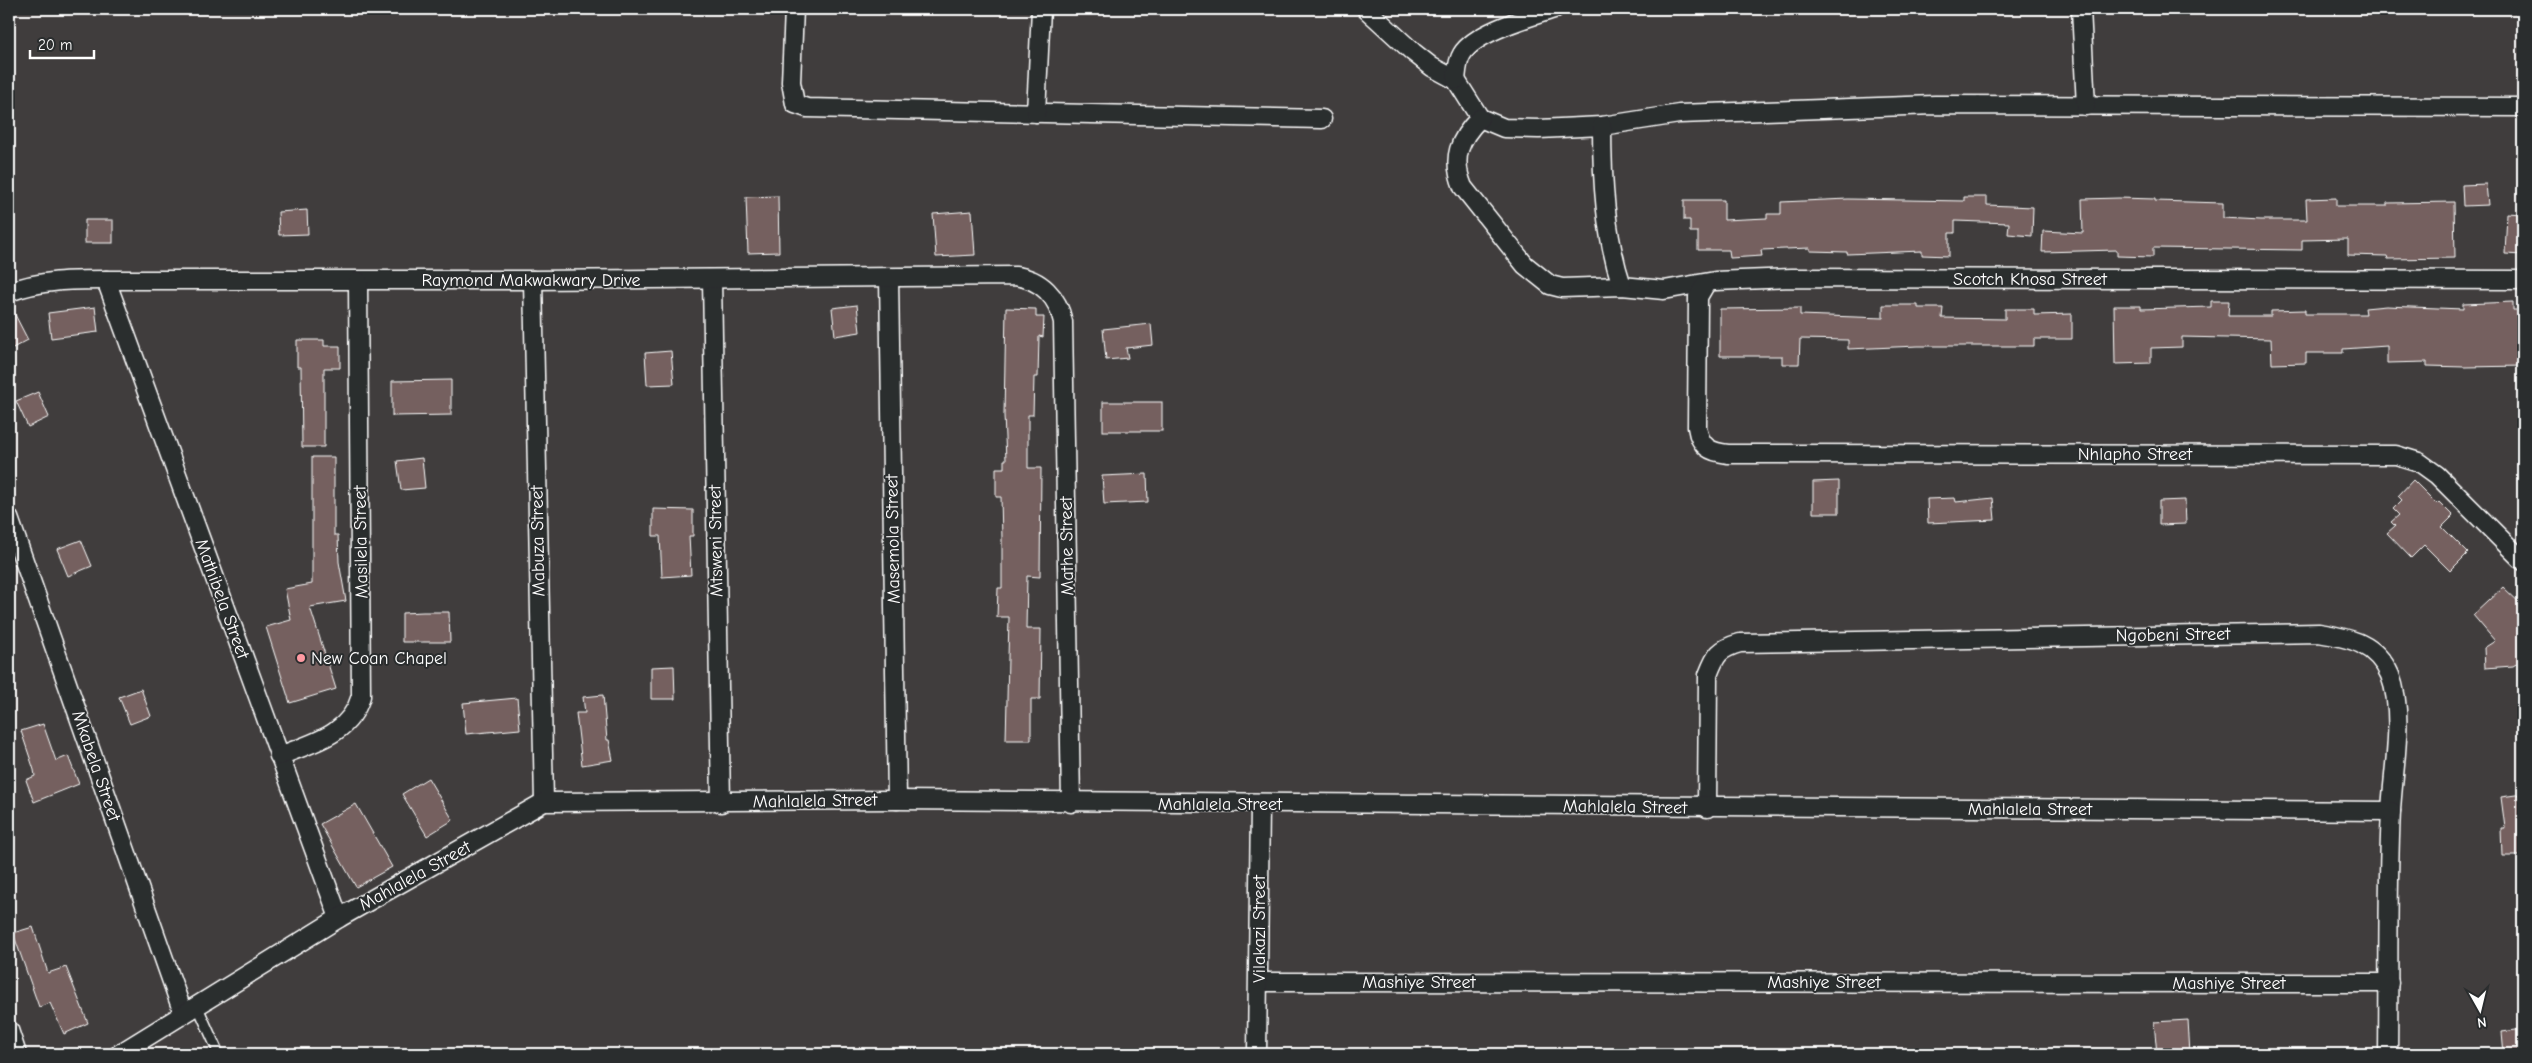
<svg xmlns="http://www.w3.org/2000/svg" width="2532" height="1063" font-family="'Comic Neue',sans-serif">
  <rect width="100%" height="100%" fill="#403d3d"/>
  <filter id="ink" filterUnits="userSpaceOnUse"><feTurbulence type="fractalNoise" baseFrequency=".02" numOctaves="2"/><feDisplacementMap in="SourceGraphic" scale="10" xChannelSelector="R" yChannelSelector="G"/><feConvolveMatrix kernelMatrix="1 2 1 2 8 2 1 2 1" color-interpolation-filters="sRGB"/></filter>
  <g filter="url(#ink)">
    <!-- building -->
    <g fill="#74615f" stroke="#fff">
      <polygon points="2486,184 2488,205 2463,206 2462,185"/>
      <polygon points="778,196 779,252 748,253 746,197"/>
      <polygon points="1964,197 1987,197 1987,205 2033,207 2032,236 2008,234 2009,223 1955,221 1955,233 1949,233 1949,256 1922,255 1922,251 1847,254 1847,252 1810,251 1810,248 1761,250 1762,256 1730,258 1729,250 1698,250 1698,232 1690,232 1690,220 1684,220 1684,200 1724,200 1724,220 1767,218 1767,214 1781,214 1781,202 1848,199 1964,201"/>
      <polygon points="2119,198 2155,199 2155,201 2223,203 2223,218 2261,220 2307,220 2306,199 2336,198 2336,206 2387,206 2387,203 2454,202 2455,258 2388,259 2387,256 2348,255 2348,239 2302,240 2302,250 2153,248 2153,257 2117,256 2117,250 2042,252 2043,231 2083,233 2082,199"/>
      <polygon points="307,210 308,234 279,235 278,212"/>
      <polygon points="972,211 975,255 936,257 933,214"/>
      <polygon points="2507,213 2523,214 2523,255 2505,254"/>
      <rect x="85" y="220" width="28" height="23"/>
      <polygon points="2211,301 2229,301 2228,316 2271,316 2271,311 2305,310 2305,314 2366,314 2365,308 2386,306 2463,309 2463,304 2513,302 2513,310 2523,310 2523,366 2465,367 2427,366 2427,362 2387,363 2387,346 2343,349 2343,353 2306,353 2306,363 2272,364 2271,339 2182,337 2182,347 2151,348 2151,363 2115,364 2114,306 2141,306 2141,309 2211,307"/>
      <polygon points="9,303 28,340 9,350"/>
      <polygon points="857,305 860,332 835,336 832,308"/>
      <polygon points="1883,305 1918,305 1918,308 1943,308 1942,318 2005,319 2005,309 2034,309 2034,315 2072,314 2072,339 2034,339 2034,346 1918,346 1848,349 1848,340 1800,339 1799,364 1782,364 1782,356 1720,356 1720,309 1800,308 1800,315 1883,318"/>
      <polygon points="95,307 98,332 51,338 48,313"/>
      <polygon points="1006,308 1036,309 1036,317 1044,317 1043,337 1039,336 1038,377 1034,377 1033,415 1028,415 1028,468 1041,468 1040,577 1027,576 1026,629 1041,629 1040,699 1031,699 1031,740 1006,740 1009,617 997,617 998,588 1002,588 1002,539 1001,497 996,497 996,468 1004,468 1004,460 1006,460 1004,415"/>
      <polygon points="1151,324 1153,345 1126,348 1128,358 1106,360 1103,329"/>
      <polygon points="297,340 324,340 324,346 340,346 340,368 324,368 324,447 302,447 301,367 297,367"/>
      <polygon points="671,351 674,384 647,385 645,353"/>
      <polygon points="451,380 451,415 392,416 392,381"/>
      <polygon points="38,392 49,417 28,427 16,401"/>
      <rect x="1103" y="402" width="59" height="29"/>
      <polygon points="312,457 334,457 334,535 338,535 339,562 346,601 310,607 336,689 290,703 266,627 291,620 285,589 312,584"/>
      <polygon points="422,458 425,488 401,490 397,461"/>
      <polygon points="1147,474 1148,502 1104,504 1102,476"/>
      <polygon points="2413,480 2437,504 2439,502 2453,516 2442,527 2468,553 2450,571 2424,545 2411,558 2387,533 2395,526 2391,522 2399,515 2393,509 2402,500 2398,496"/>
      <polygon points="1839,481 1839,513 1813,513 1813,482"/>
      <polygon points="1955,498 1956,502 1993,498 1995,520 1928,523 1927,499"/>
      <polygon points="2185,500 2186,524 2159,525 2159,501"/>
      <polygon points="653,509 693,510 693,536 689,536 691,575 662,577 660,536 653,536"/>
      <polygon points="81,540 92,566 68,576 57,549"/>
      <polygon points="2503,587 2523,606 2523,660 2513,666 2485,668 2484,648 2495,641 2473,615"/>
      <polygon points="423,612 449,612 450,642 402,642 402,613"/>
      <polygon points="674,666 675,699 651,699 651,667"/>
      <polygon points="141,689 151,716 130,724 119,697"/>
      <polygon points="603,695 607,740 609,740 613,760 582,765 576,713 585,713 583,697"/>
      <polygon points="517,698 520,729 466,734 463,703"/>
      <polygon points="43,724 56,761 68,756 79,784 34,802 26,780 35,776 34,770 21,731"/>
      <polygon points="428,778 453,820 427,836 402,794"/>
      <polygon points="2523,794 2523,856 2502,856 2501,828 2505,828 2501,797"/>
      <polygon points="356,804 392,867 356,887 320,824"/>
      <polygon points="33,927 48,973 66,967 88,1023 64,1034 50,1003 39,1007 13,933"/>
      <polygon points="2188,1020 2190,1054 2157,1054 2154,1022"/>
      <polygon points="2523,1029 2523,1054 2504,1054 2502,1032"/>
    </g>
    <g fill="none" stroke-linecap="round" stroke-linejoin="round">
      <!-- service casing -->
      <g stroke="#fff" stroke-width="12">
        <polyline id="service" points="197,1005 219,1054"/>
      </g>
      <!-- minor casing -->
      <g stroke="#fff" stroke-width="21">
        <g id="minor">
          <polyline points="794,9 791,82 795,104 807,108 1322,119"/>
          <polyline points="1366,9 1413,52 1432,67 1456,80 1480,118 1504,128 1539,129 1602,126 1679,114 1935,105 2523,107"/>
          <polyline points="2081,9 2086,106"/>
          <path d="M1456 80C1457 72 1457 62 1462 54 1475 32 1530 17 1554 9"/>
          <polyline points="1036,113 1041,9"/>
          <path d="M1480 118C1459 139 1451 158 1463 187L1525 265 1550 285 1562 288 1622 286 1664 290 1715 281 1792 278 2523 280"/>
          <path d="M1602 126C1602 180 1605 235 1622 286"/>
          <polyline points="889,278 897,800"/>
          <polyline points="712,279 721,803"/>
          <polyline points="106,280 339,918"/>
          <polyline points="533,280 544,802"/>
          <path d="M1705 285 1698 297 1697 427C1700 447 1710 452 1728 454L2396 455 2419 462 2437 475 2523 561"/>
          <path d="M9 292C40 280 73 280 106 280H533L1015 276C1041 279 1058 297 1063 322L1071 803"/>
          <polyline points="9,518 183,1013"/>
          <path d="M279 756C312 743 350 735 361 696L358 281"/>
          <path d="M1707 808 1708 675C1716 654 1719 649 1740 643L2319 633C2350 638 2376 643 2390 675 2405 714 2393 769 2391 811 2387 892 2389 973 2388 1054"/>
          <polyline points="1259,982 2389,983"/>
          <polyline points="9,1030 17,1054"/>
          <polyline points="119,1054 339,918 544,802 897,800 2391,811"/>
          <polyline points="1257,1054 1260,804"/>
        </g>
      </g>
      <!-- service -->
      <use href="#service" stroke="#2a2d2e" stroke-width="9"/>
      <!-- minor -->
      <use href="#minor" stroke="#2a2d2e" stroke-width="18"/>
    </g>
  </g>
  <!-- markers -->
  <circle fill="#ff9aa2" stroke="#2a2d2e" stroke-width="2" cx="301" cy="658" r="5"/>
  <g text-anchor="middle" dominant-baseline="central" stroke-width="4" stroke-linejoin="round" paint-order="stroke">
    <!-- street labels -->
    <g font-size="18" fill="#fff" stroke="#2a2d2e">
      <text x="2030" y="279">Scotch Khosa Street</text>
      <text x="531" y="280">Raymond Makwakwary Drive</text>
      <text x="2135" y="454">Nhlapho Street</text>
      <text transform="translate(893 539) rotate(-91)">Masemola Street</text>
      <text transform="translate(538 541) rotate(-91)">Mabuza Street</text>
      <text transform="translate(716 541) rotate(-91)">Mtsweni Street</text>
      <text transform="translate(361 542) rotate(-91)">Masilela Street</text>
      <text transform="translate(1067 546) rotate(-91)">Mathe Street</text>
      <text transform="translate(222 599) rotate(70)">Mathibela Street</text>
      <text transform="translate(2173 635) rotate(-1)">Ngobeni Street</text>
      <text transform="translate(96 766) rotate(71)">Mkabela Street</text>
      <text transform="translate(815 801) rotate(-1)">Mahlalela Street</text>
      <text x="1220" y="804">Mahlalela Street</text>
      <text transform="translate(1625 807) rotate(1)">Mahlalela Street</text>
      <text x="2030" y="809">Mahlalela Street</text>
      <text transform="translate(415 876) rotate(-29)">Mahlalela Street</text>
      <text transform="translate(1259 929) rotate(-90)">Vilakazi Street</text>
      <text x="1419" y="982">Mashiye Street</text>
      <text x="1824" y="982">Mashiye Street</text>
      <text x="2229" y="983">Mashiye Street</text>
    </g>
    <!-- poi labels -->
    <g font-size="18" fill="#fff" stroke="#2a2d2e" text-anchor="start">
      <text x="311" y="658">New Coan Chapel</text>
    </g>
  </g>
  <!-- margin -->
  <rect width="2532" height="1063" fill="none" stroke="#2a2d2e" stroke-width="30"/>
  <rect x="15" y="15" width="2502" height="1033" fill="none" stroke="#fff" stroke-width="2" filter="url(#ink)"/>
  <!-- north arrow -->
  <g transform="translate(2480 1010) rotate(172)" stroke="#2a2d2e" stroke-width="4" paint-order="stroke">
  <path d="M0-4L9 19L0 12L-9 19Z" fill="#ffffff"/>
  <text y="-8" font-size="14" font-weight="bold" text-anchor="middle" fill="#ffffff">N</text>
  </g>
  <!-- scale -->
  <path d="M30 50v8h64v-8" fill="none" stroke="#ffffff" stroke-width="2.5"/>
  <text x="38" y="50" font-size="15" fill="#ffffff" stroke="#2a2d2e" stroke-width="4" paint-order="stroke">20 m</text>
</svg>
